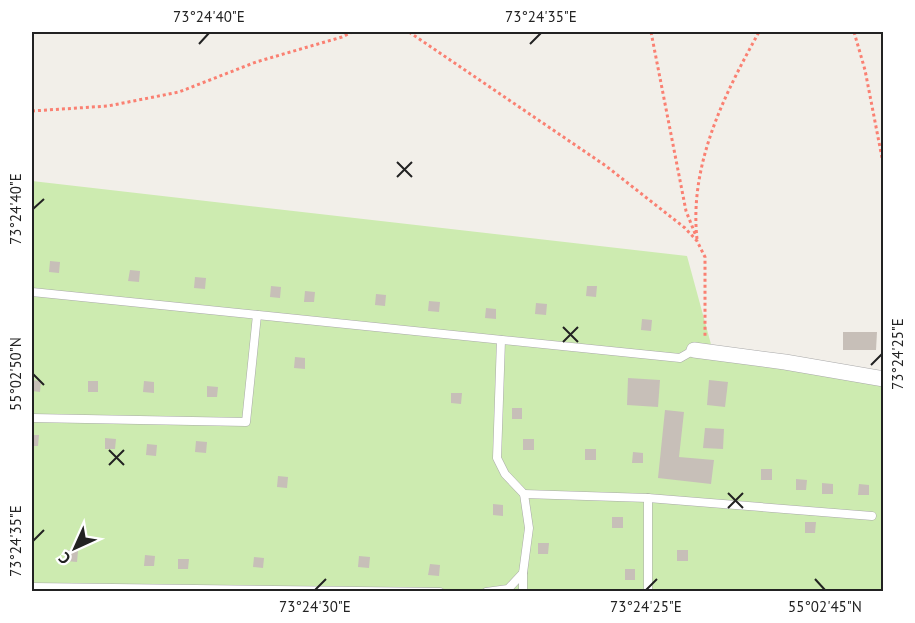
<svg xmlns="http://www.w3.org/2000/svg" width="915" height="623" font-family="'PT Sans',sans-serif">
  <rect width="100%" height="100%" fill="#f2efe9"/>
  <!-- grass -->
  <polygon fill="#cdebb0" points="32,181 687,256 715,359 883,380 883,591 32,592"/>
  <!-- building -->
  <g fill="#c7bfb8">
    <polygon points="50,261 60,262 59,273 49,272"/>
    <polygon points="130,270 140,271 139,282 128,281"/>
    <polygon points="195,277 206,278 205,289 194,288"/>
    <polygon points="271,286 281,287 280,298 270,297"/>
    <polygon points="587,286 597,286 596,297 586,296"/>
    <polygon points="305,291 315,292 314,302 304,302"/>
    <polygon points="376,294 386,295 385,306 375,305"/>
    <polygon points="429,301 440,302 439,312 428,311"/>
    <polygon points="536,303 547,304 546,315 535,314"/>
    <polygon points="486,308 496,309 496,319 485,318"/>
    <polygon points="642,319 652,320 651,331 641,330"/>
    <polygon points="843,332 877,332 876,350 843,350"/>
    <polygon points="295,357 305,358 305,369 294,368"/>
    <polygon points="628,378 660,380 658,407 627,405"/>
    <polygon points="32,380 41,381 40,392 32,391"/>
    <polygon points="709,380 728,382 725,407 707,405"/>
    <rect x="88" y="381" width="10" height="11"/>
    <polygon points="144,381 154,382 154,393 143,392"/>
    <polygon points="207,386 218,387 217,397 207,397"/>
    <polygon points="451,393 462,393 461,404 451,403"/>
    <rect x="512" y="408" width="10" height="11"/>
    <polygon points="665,410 684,412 679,457 714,460 711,484 658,478"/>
    <polygon points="705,428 724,429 723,449 703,448"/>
    <polygon points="32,435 39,435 38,446 32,446"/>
    <polygon points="105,438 116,439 115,449 105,449"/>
    <rect x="523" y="439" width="11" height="11"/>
    <polygon points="196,441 207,442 206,453 195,452"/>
    <polygon points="147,444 157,445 156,456 146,455"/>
    <rect x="585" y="449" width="11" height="11"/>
    <polygon points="633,452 643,453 643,463 632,463"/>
    <rect x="761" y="469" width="11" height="11"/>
    <polygon points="278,476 288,477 287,488 277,487"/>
    <polygon points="796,479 807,480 806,490 796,490"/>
    <polygon points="822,483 833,484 833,494 822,494"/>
    <polygon points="859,484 869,485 869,495 858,495"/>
    <polygon points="493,504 503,505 503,516 493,515"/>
    <rect x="612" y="517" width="11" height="11"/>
    <polygon points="805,522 816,522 815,533 805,533"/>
    <polygon points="538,543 549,543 548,554 538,554"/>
    <polygon points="67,550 78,551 77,562 66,561"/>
    <rect x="677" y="550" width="11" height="11"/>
    <polygon points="145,555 155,556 154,566 144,566"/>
    <polygon points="359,556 370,557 369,568 358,567"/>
    <polygon points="254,557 264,558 263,568 253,567"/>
    <polygon points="178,559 189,559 188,569 178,569"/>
    <polygon points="430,564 440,565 439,576 428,575"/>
    <rect x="625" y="569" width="10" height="11"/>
  </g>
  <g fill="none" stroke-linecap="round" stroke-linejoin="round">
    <!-- lane casing -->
    <g stroke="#a9a9a9" stroke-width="9">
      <g id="lane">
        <polyline points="32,292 680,358 694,350"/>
        <polyline points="32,418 246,422 257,315"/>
        <polyline points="524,494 648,498 872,516"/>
        <polyline points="523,573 523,592"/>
        <polyline points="32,587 440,592"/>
        <polyline points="486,592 508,589 523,573 529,528 524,494 505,474 497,458 501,340"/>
        <polyline points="648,592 648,498"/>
      </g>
    </g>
    <!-- street casing -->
    <g stroke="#a9a9a9" stroke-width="16">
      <polyline id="street" points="694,350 785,362 884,379"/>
    </g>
    <!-- path -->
    <g stroke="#fa8072" stroke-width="3" stroke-dasharray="3 3" stroke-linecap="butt">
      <polyline points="409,32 606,166 685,228 697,241 705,257 705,336"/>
      <polyline points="651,32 686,211 696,236"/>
      <polyline points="854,32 865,70 884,168"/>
      <polyline points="32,111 108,106 179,92 256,62 342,37 352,32"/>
      <path d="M697 239C689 165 724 95 759 32"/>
    </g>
    <!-- lane -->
    <use href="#lane" stroke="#fff" stroke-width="8"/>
    <!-- street -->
    <use href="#street" stroke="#fff" stroke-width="15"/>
  </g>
  <!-- ticks -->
  <path fill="none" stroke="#222" stroke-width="2" d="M199 44 209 33M530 44 541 33M397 162 412 177M397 177 412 162M33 209 44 199M563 327 578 342M563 342 578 327M871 365 882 354M33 374 44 385M109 450 124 465M109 465 124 450M728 493 743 508M728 508 743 493M33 541 44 530M815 579 825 590M315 590 326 579M646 590 657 579"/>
  <!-- border -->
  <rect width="915" height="623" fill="none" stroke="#ffffff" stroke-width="66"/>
  <!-- north arrow -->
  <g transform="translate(75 548) rotate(225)" stroke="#ffffff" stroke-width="4.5" paint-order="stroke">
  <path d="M0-4.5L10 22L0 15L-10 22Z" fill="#222222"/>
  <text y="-9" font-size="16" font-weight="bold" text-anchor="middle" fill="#222222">С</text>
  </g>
  <rect x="33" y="33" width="849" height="557" fill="none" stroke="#222" stroke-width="2"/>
  <g font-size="15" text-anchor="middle" fill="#222">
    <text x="209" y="22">73°24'40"E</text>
    <text x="541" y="22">73°24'35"E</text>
    <text transform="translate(16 209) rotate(-90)" y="5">73°24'40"E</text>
    <text transform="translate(898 354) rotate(-90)" y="5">73°24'25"E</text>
    <text transform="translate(16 374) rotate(-90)" y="5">55°02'50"N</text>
    <text transform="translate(16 541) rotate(-90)" y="5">73°24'35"E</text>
    <text x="315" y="612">73°24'30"E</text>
    <text x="646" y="612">73°24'25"E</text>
    <text x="825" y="612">55°02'45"N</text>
  </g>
</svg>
